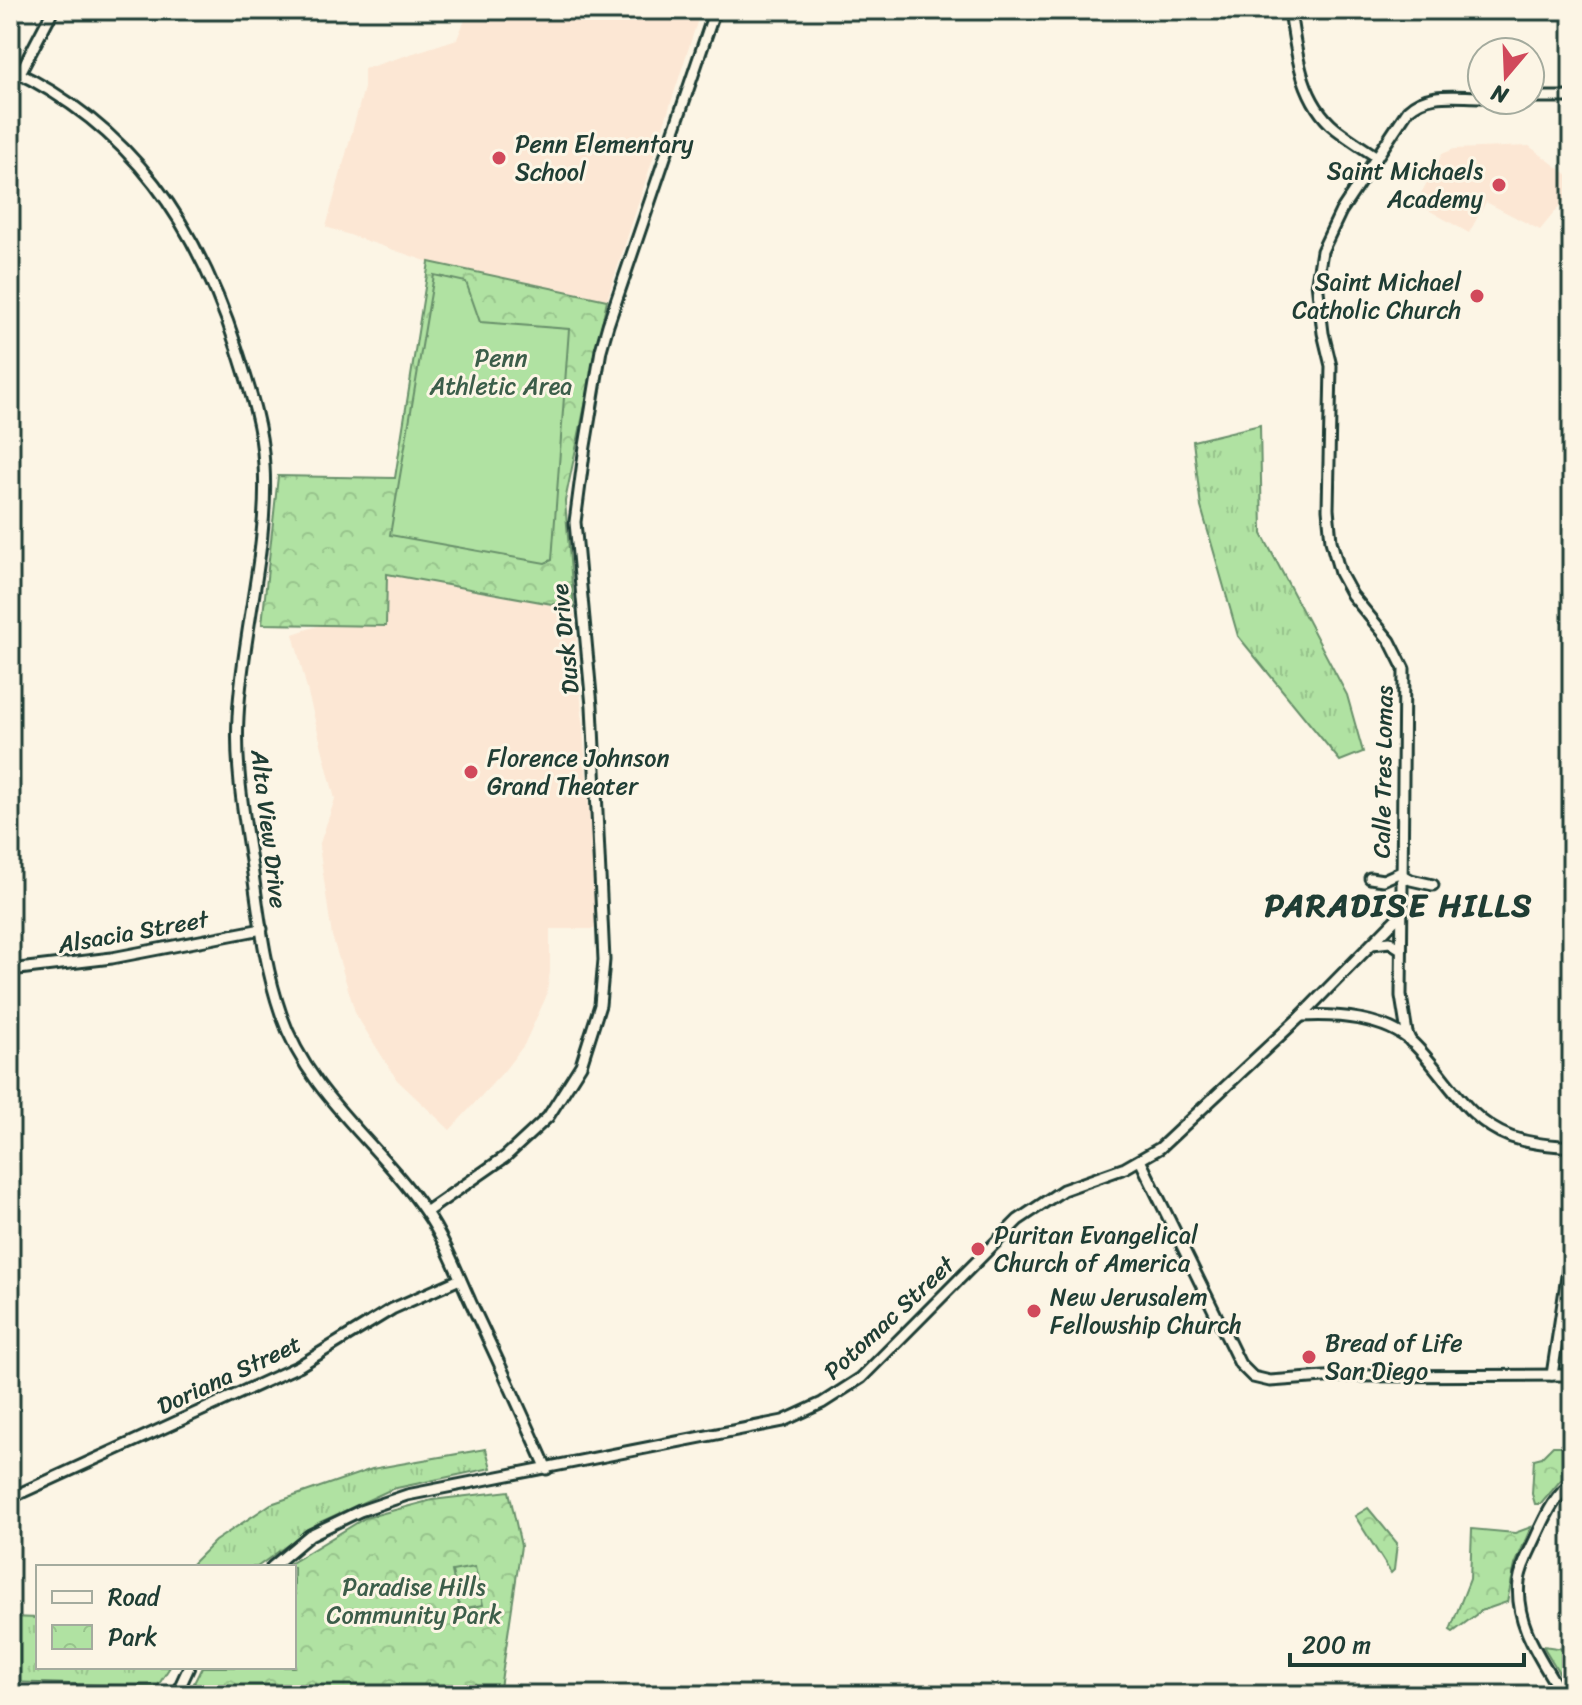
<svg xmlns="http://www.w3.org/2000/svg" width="1582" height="1705" font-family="Sriracha,sans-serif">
  <defs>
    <pattern id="grass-tufts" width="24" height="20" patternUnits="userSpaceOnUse" patternTransform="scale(2)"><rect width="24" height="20" fill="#b0e2a2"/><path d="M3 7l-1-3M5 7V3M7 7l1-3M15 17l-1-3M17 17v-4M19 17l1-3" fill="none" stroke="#97c38c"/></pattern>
    <pattern id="park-crowns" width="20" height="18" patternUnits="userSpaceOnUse" patternTransform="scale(2)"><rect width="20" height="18" fill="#b0e2a2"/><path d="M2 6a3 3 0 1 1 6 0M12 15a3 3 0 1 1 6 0" fill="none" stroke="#97c38c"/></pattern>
  </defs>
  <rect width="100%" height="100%" fill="#fcf5e5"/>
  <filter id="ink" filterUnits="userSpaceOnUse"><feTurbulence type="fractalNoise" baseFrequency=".0125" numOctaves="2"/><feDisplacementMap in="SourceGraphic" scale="16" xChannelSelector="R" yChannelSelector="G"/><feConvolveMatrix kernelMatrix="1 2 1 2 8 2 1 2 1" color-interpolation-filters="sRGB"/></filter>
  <g filter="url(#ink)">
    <!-- built -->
    <g fill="#fce7d4">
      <polygon points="469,10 701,10 607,300 429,262 326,227 364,88 364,69 457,39"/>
      <polygon points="1529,146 1572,178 1572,191 1540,230 1486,202 1469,233 1416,203 1442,154 1454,149"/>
      <polygon points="386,574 574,608 598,929 550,929 550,972 546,997 524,1045 504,1071 450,1130 397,1080 356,1015 332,936 319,846 335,799 293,634 317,626 385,626"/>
    </g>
    <!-- grass -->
    <g fill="url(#grass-tufts)" stroke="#68906b" stroke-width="2">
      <polygon points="1260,425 1262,534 1347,695 1363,752 1340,761 1238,636 1201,507 1193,441"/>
      <polygon points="486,1449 491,1468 392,1489 318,1523 257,1567 189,1567 215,1541 271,1504 372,1469"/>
      <polygon points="10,1617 38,1618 38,1667 170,1667 157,1687 10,1682"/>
    </g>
    <!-- park -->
    <g fill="url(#park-crowns)" stroke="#68906b" stroke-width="2">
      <polygon points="429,262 607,300 565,501 574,608 387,574 386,626 262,624 278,476 395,478"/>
      <polygon points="1553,1446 1572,1446 1572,1472 1560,1481 1541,1504 1535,1504 1532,1494 1534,1459 1542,1457"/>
      <polygon points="509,1491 521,1546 499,1695 188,1695 202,1667 294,1667 294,1567 284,1567 365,1518 432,1500"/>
      <polygon points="1368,1508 1397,1543 1394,1570 1391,1573 1355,1516"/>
      <polygon points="1531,1527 1515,1565 1507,1602 1481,1611 1453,1632 1450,1630 1470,1579 1472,1529 1515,1533"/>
      <polygon points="1543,1646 1572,1650 1572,1694"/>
    </g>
    <!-- pitch -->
    <g fill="#b0e2a2" stroke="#68906b" stroke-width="2">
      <polygon points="434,275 466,282 480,322 569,329 552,560 545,563 390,535"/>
      <polygon points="475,1567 483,1605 460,1609 452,1571"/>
    </g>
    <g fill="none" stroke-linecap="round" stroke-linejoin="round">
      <!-- secondary casing -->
      <g stroke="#1f3d34" stroke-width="15">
        <g id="secondary">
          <path d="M1290 10C1296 52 1301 101 1336 129 1349 139 1363 148 1377 157"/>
          <path d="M10 69C132 126 197 225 237 349 249 387 262 425 264 465 269 549 242 633 238 717 235 770 245 822 253 874 260 922 265 968 281 1014 309 1096 378 1142 425 1211 444 1238 457 1272 471 1303 497 1358 522 1413 547 1469"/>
          <polyline points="20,73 53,10"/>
          <polyline points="1530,97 1572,97"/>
          <polyline points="1402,875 1411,880 1433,885"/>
          <polyline points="1370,878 1383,880 1401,872"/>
          <polyline points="1372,944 1390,942 1401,949"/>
          <polyline points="10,970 112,958 262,929"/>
          <path d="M1301 1016C1336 1014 1385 1017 1413 1043 1446 1075 1465 1120 1511 1137 1531 1144 1551 1145 1572 1147"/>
          <path d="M1411 1042 1407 1033 1401 996 1404 669 1390 641 1352 595 1340 573 1331 541 1328 509 1331 366 1323 333 1317 282 1322 251 1341 211 1408 110C1429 91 1455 97 1482 97"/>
          <polyline points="1140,1160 1240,1364 1253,1377 1270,1381 1338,1376 1572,1375"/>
          <polyline points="426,1212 505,1157 548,1117 581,1065 600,1005 604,960 592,706 575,522 585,446 601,350 608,325 715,10"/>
          <polyline points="1552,1375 1572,1243"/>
          <polyline points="10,1498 299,1366 392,1309 460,1279"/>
          <polyline points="272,1567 310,1535 360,1511 407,1495 783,1421 822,1403 861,1378 1018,1220 1063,1190 1125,1168 1160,1148 1301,1016 1400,915"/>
          <polyline points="176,1695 189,1667"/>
          <path d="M1562 1695C1542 1660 1514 1625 1519 1581 1521 1565 1531 1549 1537 1535 1546 1516 1554 1496 1572 1484"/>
        </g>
      </g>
      <!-- secondary -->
      <use href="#secondary" stroke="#fcf5e5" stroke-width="9"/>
    </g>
  </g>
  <!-- markers -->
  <g fill="#d1495b" stroke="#fcf5e5" stroke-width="3">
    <circle cx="499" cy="158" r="8"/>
    <circle cx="1499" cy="185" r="8"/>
    <circle cx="1477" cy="296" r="8"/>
    <circle cx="471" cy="772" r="8"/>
    <circle cx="978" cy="1249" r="8"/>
    <circle cx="1034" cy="1311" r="8"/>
    <circle cx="1309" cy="1357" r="8"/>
  </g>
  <g text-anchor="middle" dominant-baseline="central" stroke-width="6" stroke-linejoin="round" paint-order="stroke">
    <!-- poi labels -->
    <g font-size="24" fill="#1f3d34" stroke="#fcf5e5" text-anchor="start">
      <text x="515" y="144">Penn Elementary<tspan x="515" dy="28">School</tspan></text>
      <text x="1483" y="171" text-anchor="end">Saint Michaels<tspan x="1483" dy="28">Academy</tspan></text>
      <text x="1461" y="282" text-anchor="end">Saint Michael<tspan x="1461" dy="28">Catholic Church</tspan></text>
      <text x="487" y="758">Florence Johnson<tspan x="487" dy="28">Grand Theater</tspan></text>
      <text x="994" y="1235">Puritan Evangelical<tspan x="994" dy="28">Church of America</tspan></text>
      <text x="1050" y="1297">New Jerusalem<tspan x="1050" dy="28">Fellowship Church</tspan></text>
      <text x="1325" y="1343">Bread of Life<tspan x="1325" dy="28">San Diego</tspan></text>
    </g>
    <!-- park labels -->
    <g font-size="24" fill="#3c5e4a" stroke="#fcf5e5">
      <text x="501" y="358">Penn<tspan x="501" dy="28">Athletic Area</tspan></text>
      <text x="414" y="1587">Paradise Hills<tspan x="414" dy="28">Community Park</tspan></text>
    </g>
    <!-- street labels -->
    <g font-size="24" fill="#1f3d34" stroke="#fcf5e5">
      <text transform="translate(565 639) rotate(-96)">Dusk Drive</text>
      <text transform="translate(1383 772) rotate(-89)">Calle Tres Lomas</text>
      <text transform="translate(269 829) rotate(83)">Alta View Drive</text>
      <text transform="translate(133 932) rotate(-10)">Alsacia Street</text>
      <text transform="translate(889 1318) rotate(-43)">Potomac Street</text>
      <text transform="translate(229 1375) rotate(-25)">Doriana Street</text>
    </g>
    <!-- district labels -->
    <g font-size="32" font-weight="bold" letter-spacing="2" fill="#1f3d34" stroke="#fcf5e5">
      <text x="1399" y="905">PARADISE HILLS</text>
    </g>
  </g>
  <!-- margin -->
  <rect width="1582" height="1705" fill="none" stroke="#fcf5e5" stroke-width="40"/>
  <rect x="20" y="20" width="1542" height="1665" fill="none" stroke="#1f3d34" stroke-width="3" filter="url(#ink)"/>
  <!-- legend -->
  <rect x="36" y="1565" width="260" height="104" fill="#fcf5e5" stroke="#a4ab9e" stroke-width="2"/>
  <rect x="52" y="1591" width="40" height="12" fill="#fcf5e5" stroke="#a4ab9e" stroke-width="2"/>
  <text x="108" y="1605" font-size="24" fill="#1f3d34">Road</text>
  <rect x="52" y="1625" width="40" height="24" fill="url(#park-crowns)" stroke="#a4ab9e" stroke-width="2"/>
  <text x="108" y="1645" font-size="24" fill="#1f3d34">Park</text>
  <!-- north arrow -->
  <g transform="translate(1506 76) rotate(199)"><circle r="38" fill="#fcf5e5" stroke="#a4ab9e" stroke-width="2"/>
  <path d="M0-6L14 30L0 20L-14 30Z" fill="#d1495b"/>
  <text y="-12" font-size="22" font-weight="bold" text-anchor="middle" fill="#1f3d34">N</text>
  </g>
  <!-- scale -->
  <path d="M1290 1653v12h234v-12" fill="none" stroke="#1f3d34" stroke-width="4"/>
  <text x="1302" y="1653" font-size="24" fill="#1f3d34" stroke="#fcf5e5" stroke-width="6" paint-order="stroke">200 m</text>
</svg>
